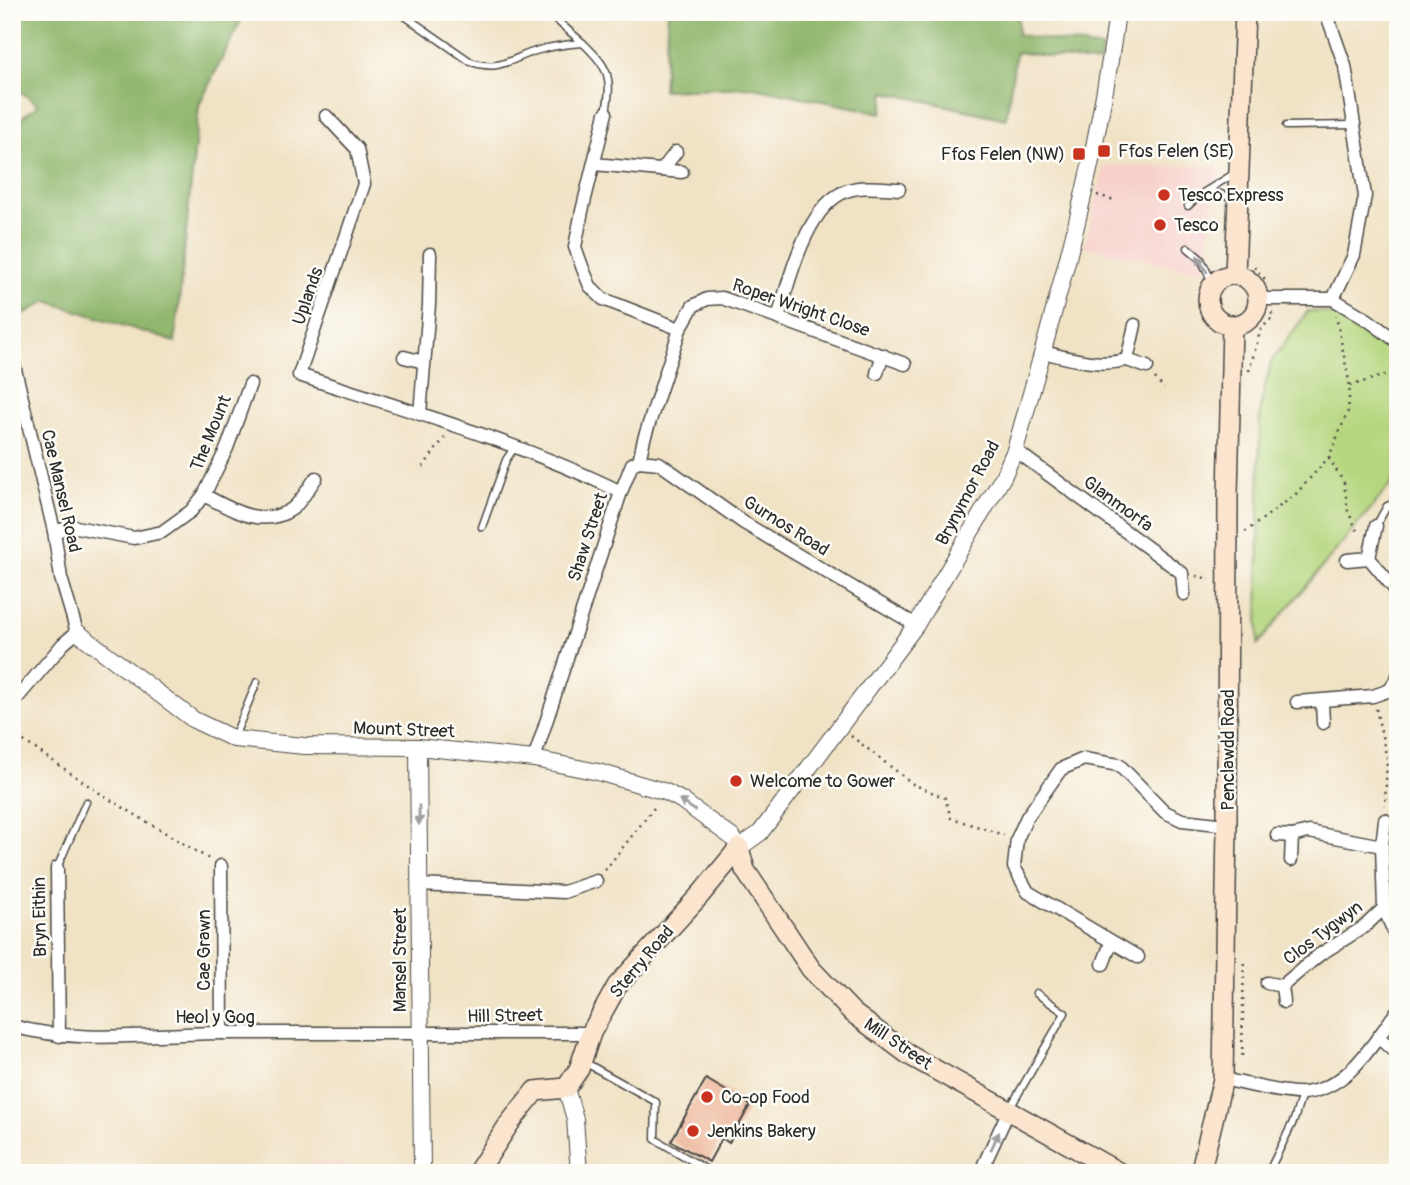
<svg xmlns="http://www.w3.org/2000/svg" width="1410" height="1185" font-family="Pangolin,sans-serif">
  <rect width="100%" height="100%" fill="#fdfcf7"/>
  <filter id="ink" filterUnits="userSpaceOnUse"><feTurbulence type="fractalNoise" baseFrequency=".0143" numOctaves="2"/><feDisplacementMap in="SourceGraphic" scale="14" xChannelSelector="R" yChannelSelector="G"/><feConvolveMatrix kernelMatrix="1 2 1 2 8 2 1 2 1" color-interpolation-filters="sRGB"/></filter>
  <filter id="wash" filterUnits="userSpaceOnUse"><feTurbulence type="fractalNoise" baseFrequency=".00686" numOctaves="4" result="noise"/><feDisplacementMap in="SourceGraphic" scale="28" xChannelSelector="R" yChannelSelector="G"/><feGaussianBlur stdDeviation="1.57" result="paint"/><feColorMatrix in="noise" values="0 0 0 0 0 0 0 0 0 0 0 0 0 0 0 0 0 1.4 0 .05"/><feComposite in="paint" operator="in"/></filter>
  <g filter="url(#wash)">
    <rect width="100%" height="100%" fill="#f0e2c4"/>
    <!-- built -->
    <g fill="#f7d0cb">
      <polygon points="1104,166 1220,166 1203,272 1085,247"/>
      <polygon points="343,1163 343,1173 243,1173 297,1164"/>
    </g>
    <!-- green -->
    <path fill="#b5d67e" stroke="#708054" stroke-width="2" d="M1308 311C1344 311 1370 332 1398 354V476L1258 644 1260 408 1271 362Z"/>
    <!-- forest -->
    <g fill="#90b76d" stroke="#5e714c" stroke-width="2">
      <polygon points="12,12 245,12 199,105 175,342 47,301 12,321 12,125 38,105 12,85"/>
      <polygon points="668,12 1018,12 1018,35 1102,48 1099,63 1016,52 1006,119 885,92 882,113 753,87 663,90"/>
    </g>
    <g id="blocks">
      <!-- building -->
      <polygon fill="#edb497" points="706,1079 750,1105 729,1143 722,1138 709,1162 671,1141"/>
    </g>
  </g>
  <g filter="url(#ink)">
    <use href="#blocks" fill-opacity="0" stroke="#494642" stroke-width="2"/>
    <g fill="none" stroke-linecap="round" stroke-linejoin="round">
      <!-- service casing -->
      <g stroke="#494642" stroke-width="9">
        <g id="service">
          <path d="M399 12 471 62C501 72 511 58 539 50 553 46 568 44 583 43 610 69 612 77 606 113"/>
          <polyline points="547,12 583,43"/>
          <polyline points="1286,126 1354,125"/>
          <polyline points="1208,190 1236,199"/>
          <polyline points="1188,206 1198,196 1235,173"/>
          <polyline points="1188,248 1201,259 1213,284"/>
          <polyline points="1376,526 1387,506 1398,502"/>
          <polyline points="482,527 506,460 514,448"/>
          <polyline points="234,737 257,682"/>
          <polyline points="57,868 86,802"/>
          <polyline points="586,1063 656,1102 655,1139 712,1173"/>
          <polyline points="1010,1108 1065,1013 1036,993"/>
          <polyline points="1271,1167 1294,1120 1302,1094"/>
        </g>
      </g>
      <!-- minor casing -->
      <g stroke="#494642" stroke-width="15">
        <g id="minor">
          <polyline points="1326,12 1345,66 1365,196 1354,255 1333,299"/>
          <polyline points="606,113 582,211 575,247 583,269 590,286 603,299 680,329"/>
          <path d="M326 116 357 149 364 184 299 375C407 410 519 442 621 492"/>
          <polyline points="594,164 682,172"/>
          <polyline points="662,170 676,152"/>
          <polyline points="1258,299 1333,299 1368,320 1398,342"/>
          <path d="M778 318C788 283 805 213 840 194 856 184 881 188 899 189"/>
          <path d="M1043 352C1071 359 1098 367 1127 360L1135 325"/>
          <polyline points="12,357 54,531 61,578 77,632 63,644 12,704"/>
          <polyline points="404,357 424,362"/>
          <polyline points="1127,360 1147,367"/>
          <polyline points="877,373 883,355"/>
          <polyline points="420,414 429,305 430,254"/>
          <polyline points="1015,450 1182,573 1184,594"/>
          <polyline points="639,461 659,463 744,523 916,625"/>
          <path d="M204 495C232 510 262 529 292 509 301 502 309 487 316 478"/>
          <polyline points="1376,526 1369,558 1398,593"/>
          <polyline points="54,531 76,527 134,538 162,532 191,511 204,495 227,448 250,384"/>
          <polyline points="1347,560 1369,558"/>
          <polyline points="1322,701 1323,723"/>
          <polyline points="1297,702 1373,696 1390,690 1398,676"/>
          <polyline points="534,759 621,492 632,464 639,461 644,439 680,329 693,306 707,299 722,298 905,364"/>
          <polyline points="1385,820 1382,846 1384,908 1398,942"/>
          <polyline points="1277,835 1292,836 1309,832 1382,846"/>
          <polyline points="1291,860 1292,836"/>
          <polyline points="221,866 222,1033"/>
          <polyline points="57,868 59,1036"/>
          <polyline points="419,885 564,892 596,881"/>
          <polyline points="1138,957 1028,892 1014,867 1017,839 1027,817 1061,769 1084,759 1119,765 1165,812 1182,820 1227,825"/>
          <polyline points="1103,964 1111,943"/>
          <polyline points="1267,983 1282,986 1319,955 1364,927 1384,908"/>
          <polyline points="1282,986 1284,1002"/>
          <path d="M12 1026C80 1045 154 1033 224 1033 346 1033 468 1034 591 1033"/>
          <polyline points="1378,1037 1398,1055"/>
          <path d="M1223 1079C1242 1083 1287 1095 1303 1093 1349 1089 1373 1043 1398 1010"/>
          <polyline points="980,1173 1009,1110"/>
        </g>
      </g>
      <!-- tertiary casing -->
      <g stroke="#494642" stroke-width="18">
        <g id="tertiary">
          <path d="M77 632 194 720 234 739 304 746 418 747 534 759 598 772 666 792 681 800 733 838 739 848 760 833 916 625 1003 477 1015 450C1056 306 1098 161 1117 12"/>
          <polyline points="418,747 422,1173"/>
          <polyline points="566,1088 575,1119 579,1173"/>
        </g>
      </g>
      <!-- secondary casing -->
      <g stroke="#494642" stroke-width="22">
        <g id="secondary">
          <polyline points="1235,275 1245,12"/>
          <circle cx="1233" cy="300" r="25"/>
          <polyline points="739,848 745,870 811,969 853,1013 909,1055 1120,1173"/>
          <polyline points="477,1173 509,1124 535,1091 566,1088 579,1069 591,1033 617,986 701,894 739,848"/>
          <polyline points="1200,1173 1223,1079 1227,825 1228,496 1232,325"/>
        </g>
      </g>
      <!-- path -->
      <g stroke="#494642" stroke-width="2.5" stroke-dasharray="2 5" stroke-linecap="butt">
        <polyline points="1097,195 1114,200"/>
        <polyline points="1254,267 1265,279 1265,284"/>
        <polyline points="1249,371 1261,329 1273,317 1271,311"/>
        <polyline points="1155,378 1164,389"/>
        <polyline points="1350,386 1398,371"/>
        <polyline points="1329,458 1344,483 1348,511 1359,535"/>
        <polyline points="423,467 445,437"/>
        <polyline points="1245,532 1295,495 1329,457 1348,411 1350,386 1336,316"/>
        <polyline points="1196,576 1210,579"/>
        <polyline points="1376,709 1387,759 1385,806"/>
        <polyline points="12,733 104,796 209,859"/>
        <polyline points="851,736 913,784 945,798 951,818 1004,835"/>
        <polyline points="605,870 657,804"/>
        <polyline points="1242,1056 1244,958"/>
      </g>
      <!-- service -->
      <use href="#service" stroke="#fff" stroke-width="6"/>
      <!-- minor -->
      <use href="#minor" stroke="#fff" stroke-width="12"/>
      <!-- tertiary -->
      <use href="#tertiary" stroke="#fff" stroke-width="16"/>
      <!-- secondary -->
      <use href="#secondary" stroke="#fbe5cf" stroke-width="19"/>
    </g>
    <!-- one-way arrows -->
    <defs><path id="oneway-solid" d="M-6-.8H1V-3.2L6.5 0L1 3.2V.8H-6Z" transform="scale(1.75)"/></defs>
    <g fill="#a0a0a0">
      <use href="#oneway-solid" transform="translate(1202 264) rotate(-121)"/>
      <use href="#oneway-solid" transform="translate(687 805) rotate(-146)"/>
      <use href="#oneway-solid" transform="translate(419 815) rotate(90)"/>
      <use href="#oneway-solid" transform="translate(995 1141) rotate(-65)"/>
    </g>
  </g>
  <!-- markers -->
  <g fill="#c8321e" stroke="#fdfcf7" stroke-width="2.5">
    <rect x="1097" y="144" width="14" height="14" rx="3.5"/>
    <rect x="1072" y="147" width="14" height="14" rx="3.5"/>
    <circle cx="1164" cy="195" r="7"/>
    <circle cx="1160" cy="225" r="7"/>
    <circle cx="736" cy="781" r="7"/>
    <circle cx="707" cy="1097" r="7"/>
    <circle cx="693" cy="1131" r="7"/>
  </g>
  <g text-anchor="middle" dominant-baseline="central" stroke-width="5" stroke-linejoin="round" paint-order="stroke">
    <!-- poi labels -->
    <g font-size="18" fill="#2b2b2b" stroke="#fdfcf7" text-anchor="start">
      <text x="1118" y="151">Ffos Felen (SE)</text>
      <text x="1065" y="154" text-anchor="end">Ffos Felen (NW)</text>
      <text x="1178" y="195">Tesco Express</text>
      <text x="1174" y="225">Tesco</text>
      <text x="750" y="781">Welcome to Gower</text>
      <text x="721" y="1097">Co-op Food</text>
      <text x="707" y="1131">Jenkins Bakery</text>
    </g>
    <!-- street labels -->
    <g font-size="18" fill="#2b2b2b" stroke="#fdfcf7">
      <text transform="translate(308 296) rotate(-71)">Uplands</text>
      <text transform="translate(801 308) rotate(19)">Roper Wright Close</text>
      <text transform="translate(211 433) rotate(-68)">The Mount</text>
      <text transform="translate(61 491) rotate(77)">Cae Mansel Road</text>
      <text transform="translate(968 493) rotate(-62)">Brynymor Road</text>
      <text transform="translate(1118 504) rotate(36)">Glanmorfa</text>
      <text transform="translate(786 526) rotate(32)">Gurnos Road</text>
      <text transform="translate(588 537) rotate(-72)">Shaw Street</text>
      <text transform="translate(404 730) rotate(2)">Mount Street</text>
      <text transform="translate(1228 750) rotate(-90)">Penclawdd Road</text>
      <text transform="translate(40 917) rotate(-91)">Bryn Eithin</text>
      <text transform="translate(1323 933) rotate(-37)">Clos Tygwyn</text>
      <text transform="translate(204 950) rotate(-90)">Cae Grawn</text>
      <text transform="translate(400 960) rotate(-90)">Mansel Street</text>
      <text transform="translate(642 962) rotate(-50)">Sterry Road</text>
      <text transform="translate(505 1016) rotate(-1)">Hill Street</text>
      <text x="215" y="1017">Heol y Gog</text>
      <text transform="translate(898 1044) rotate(34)">Mill Street</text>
    </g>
  </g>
  <!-- margin -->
  <rect width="1410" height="1185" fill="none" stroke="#fdfcf7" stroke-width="42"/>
</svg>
